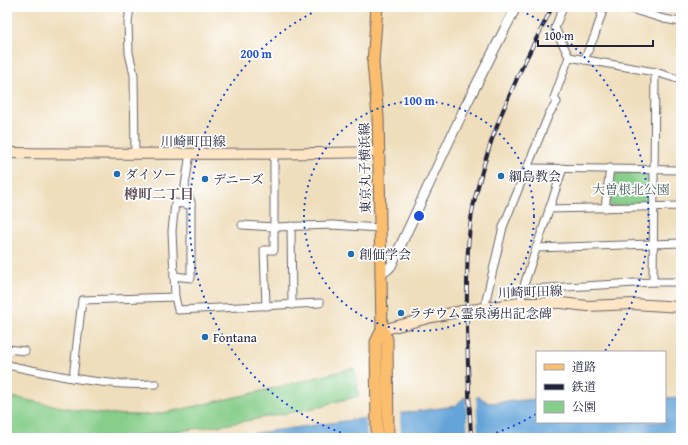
<svg xmlns="http://www.w3.org/2000/svg" width="688" height="445" font-family="'Gentium Book Plus','Noto Serif JP',serif">
  <rect width="100%" height="100%" fill="#fff"/>
  <filter id="ink" filterUnits="userSpaceOnUse"><feTurbulence type="fractalNoise" baseFrequency=".025" numOctaves="2"/><feDisplacementMap in="SourceGraphic" scale="8" xChannelSelector="R" yChannelSelector="G"/><feConvolveMatrix kernelMatrix="1 2 1 2 8 2 1 2 1" color-interpolation-filters="sRGB"/></filter>
  <filter id="wash" filterUnits="userSpaceOnUse"><feTurbulence type="fractalNoise" baseFrequency=".012" numOctaves="4" result="noise"/><feDisplacementMap in="SourceGraphic" scale="16" xChannelSelector="R" yChannelSelector="G"/><feGaussianBlur stdDeviation="0.9" result="paint"/><feColorMatrix in="noise" values="0 0 0 0 0 0 0 0 0 0 0 0 0 0 0 0 0 1.4 0 .05"/><feComposite in="paint" operator="in"/></filter>
  <g filter="url(#wash)">
    <rect width="100%" height="100%" fill="#efdebc"/>
    <!-- green -->
    <g fill="#87ce8a" stroke="#547862">
      <polygon points="614,173 650,173 652,174 651,204 611,206 609,204"/>
      <path d="M354 368 359 396 330 403 325 406 224 425 123 438H7V396C52 405 97 416 143 415 165 414 187 408 209 403 257 393 306 380 354 368Z"/>
    </g>
    <!-- water -->
    <polygon fill="#65a4d8" stroke="#44638a" points="465,397 479,397 489,403 537,399 537,422 665,422 665,398 681,397 681,438 220,438 455,406"/>
    <!-- pier -->
    <g fill="#efdebc">
      <polygon points="466,395 476,395 478,438 468,438"/>
      <polygon points="400,412 401,438 367,438 366,416"/>
    </g>
  </g>
  <g filter="url(#ink)">
    <g fill="none" stroke-linecap="round" stroke-linejoin="round">
      <!-- minor casing -->
      <g stroke="#6a6468" stroke-width="9">
        <g id="minor">
          <polyline points="130,7 128,23 129,53 134,75 135,154"/>
          <polyline points="624,7 664,19 681,22"/>
          <polyline points="569,57 655,72 681,80"/>
          <polyline points="584,60 595,35 604,7"/>
          <polyline points="527,168 681,170"/>
          <polyline points="605,208 610,168"/>
          <polyline points="549,209 681,206"/>
          <polyline points="242,225 275,227 332,225 380,228"/>
          <polyline points="291,226 292,305"/>
          <polyline points="536,248 681,243"/>
          <polyline points="174,276 172,231 175,203 191,205"/>
          <polyline points="653,282 655,72"/>
          <polyline points="524,292 531,289 653,282 681,282"/>
          <polyline points="175,297 178,310 320,303"/>
          <polyline points="520,303 525,282 563,168"/>
          <polyline points="266,306 264,250 274,250 274,155"/>
          <polyline points="486,308 486,300 503,227 549,114 557,102 554,98 569,57 555,28 563,7"/>
          <polyline points="7,349 25,351"/>
          <path d="M7 365C56 375 106 387 156 384"/>
          <polyline points="73,378 82,300 175,297 174,276 191,278 191,202 185,186 190,153"/>
        </g>
      </g>
      <!-- tertiary casing -->
      <g stroke="#6a6468" stroke-width="11">
        <polyline id="tertiary" points="381,274 387,270 391,266 466,105 516,7"/>
      </g>
      <!-- secondary casing -->
      <g stroke="#6a6468" stroke-width="12">
        <g id="secondary">
          <path d="M7 153C131 154 255 155 379 152"/>
          <polyline points="382,330 432,317 462,311 520,303 562,303 587,306 633,304 681,307"/>
        </g>
      </g>
      <!-- primary casing -->
      <g stroke="#6a6468" stroke-width="13">
        <g id="primary">
          <polyline points="377,7 373,63 378,117 382,330 387,339 388,438"/>
          <polyline points="377,438 376,342 382,330"/>
        </g>
      </g>
      <!-- minor -->
      <use href="#minor" stroke="#fff" stroke-width="7"/>
      <!-- tertiary -->
      <use href="#tertiary" stroke="#fff" stroke-width="9"/>
      <!-- secondary -->
      <use href="#secondary" stroke="#fde5c5" stroke-width="10"/>
      <!-- primary -->
      <use href="#primary" stroke="#fbbd6e" stroke-width="11"/>
      <!-- rail casing -->
      <g stroke="#22223b" stroke-width="4">
        <path id="rail" d="M471 438C469 389 466 339 467 290 467 258 468 226 476 194 485 156 498 119 515 83 526 57 540 33 552 7"/>
      </g>
      <!-- rail -->
      <use href="#rail" stroke="#fff" stroke-width="2.5" stroke-dasharray="8" stroke-linecap="butt"/>
    </g>
  </g>
  <!-- distance rings -->
  <g fill="none" stroke="#1d4ed8" stroke-width="2" stroke-dasharray="2 4">
    <circle cx="419" cy="216" r="115"/>
    <path d="M536 414A230 230 0 0 1 480 438M358 438A230 230 0 0 1 322 8M516 8A230 230 0 0 1 605 351"/>
  </g>
  <!-- markers -->
  <g fill="#1f6fb2" stroke="#fff" stroke-width="1.5">
    <circle cx="117" cy="174" r="4"/>
    <circle cx="501" cy="176" r="4"/>
    <circle cx="205" cy="179" r="4"/>
    <circle cx="351" cy="254" r="4"/>
    <circle cx="401" cy="313" r="4"/>
    <circle cx="205" cy="337" r="4"/>
  </g>
  <g text-anchor="middle" dominant-baseline="central" stroke-width="3.5" stroke-linejoin="round" paint-order="stroke">
    <!-- street labels -->
    <g font-size="13" fill="#22223b" stroke="#fff">
      <text x="193" y="141">川崎町田線</text>
      <text transform="translate(365 168) rotate(-91)">東京丸子横浜線</text>
      <text transform="translate(530 292) rotate(-2)">川崎町田線</text>
    </g>
    <!-- poi labels -->
    <g font-size="13" fill="#22223b" stroke="#fff" text-anchor="start">
      <text x="125" y="174">ダイソー</text>
      <text x="509" y="176">綱島教会</text>
      <text x="213" y="179">デニーズ</text>
      <text x="359" y="254">創価学会</text>
      <text x="409" y="313">ラヂウム霊泉湧出記念碑</text>
      <text x="213" y="337">Fontana</text>
    </g>
    <!-- park labels -->
    <g font-size="13" fill="#455e57" stroke="#fff">
      <text x="631" y="189">大曽根北公園</text>
    </g>
    <!-- neighbourhood labels -->
    <g font-size="14" font-weight="bold" fill="#624e58" stroke="#fff">
      <text x="159" y="194">樽町二丁目</text>
    </g>
  </g>
  <circle cx="419" cy="216" r="6" fill="#1d4ed8" stroke="#fff" stroke-width="2"/>
  <g font-size="12" text-anchor="middle" font-weight="bold" fill="#1d4ed8" stroke="#fff" stroke-width="3.5" stroke-linejoin="round" paint-order="stroke">
    <text x="256" y="58">200 m</text>
    <text x="419" y="105">100 m</text>
  </g>
  <!-- margin -->
  <rect width="688" height="445" fill="none" stroke="#fff" stroke-width="24"/>
  <!-- legend -->
  <rect x="536" y="351" width="130" height="72" fill="#ffffff" stroke="#a7a7b1"/>
  <rect x="544" y="364" width="20" height="6" fill="#fbbd6e" stroke="#a7a7b1"/>
  <text x="572" y="371" font-size="12" fill="#22223b">道路</text>
  <rect x="544" y="384" width="20" height="6" fill="#22223b" stroke="#a7a7b1"/>
  <text x="572" y="391" font-size="12" fill="#22223b">鉄道</text>
  <rect x="544" y="401" width="20" height="12" fill="#87ce8a" stroke="#a7a7b1"/>
  <text x="572" y="411" font-size="12" fill="#22223b">公園</text>
  <!-- scale -->
  <path d="M538 40v6h115v-6" fill="none" stroke="#22223b" stroke-width="2"/>
  <text x="544" y="40" font-size="12" fill="#22223b" stroke="#ffffff" stroke-width="3" paint-order="stroke">100 m</text>
</svg>
